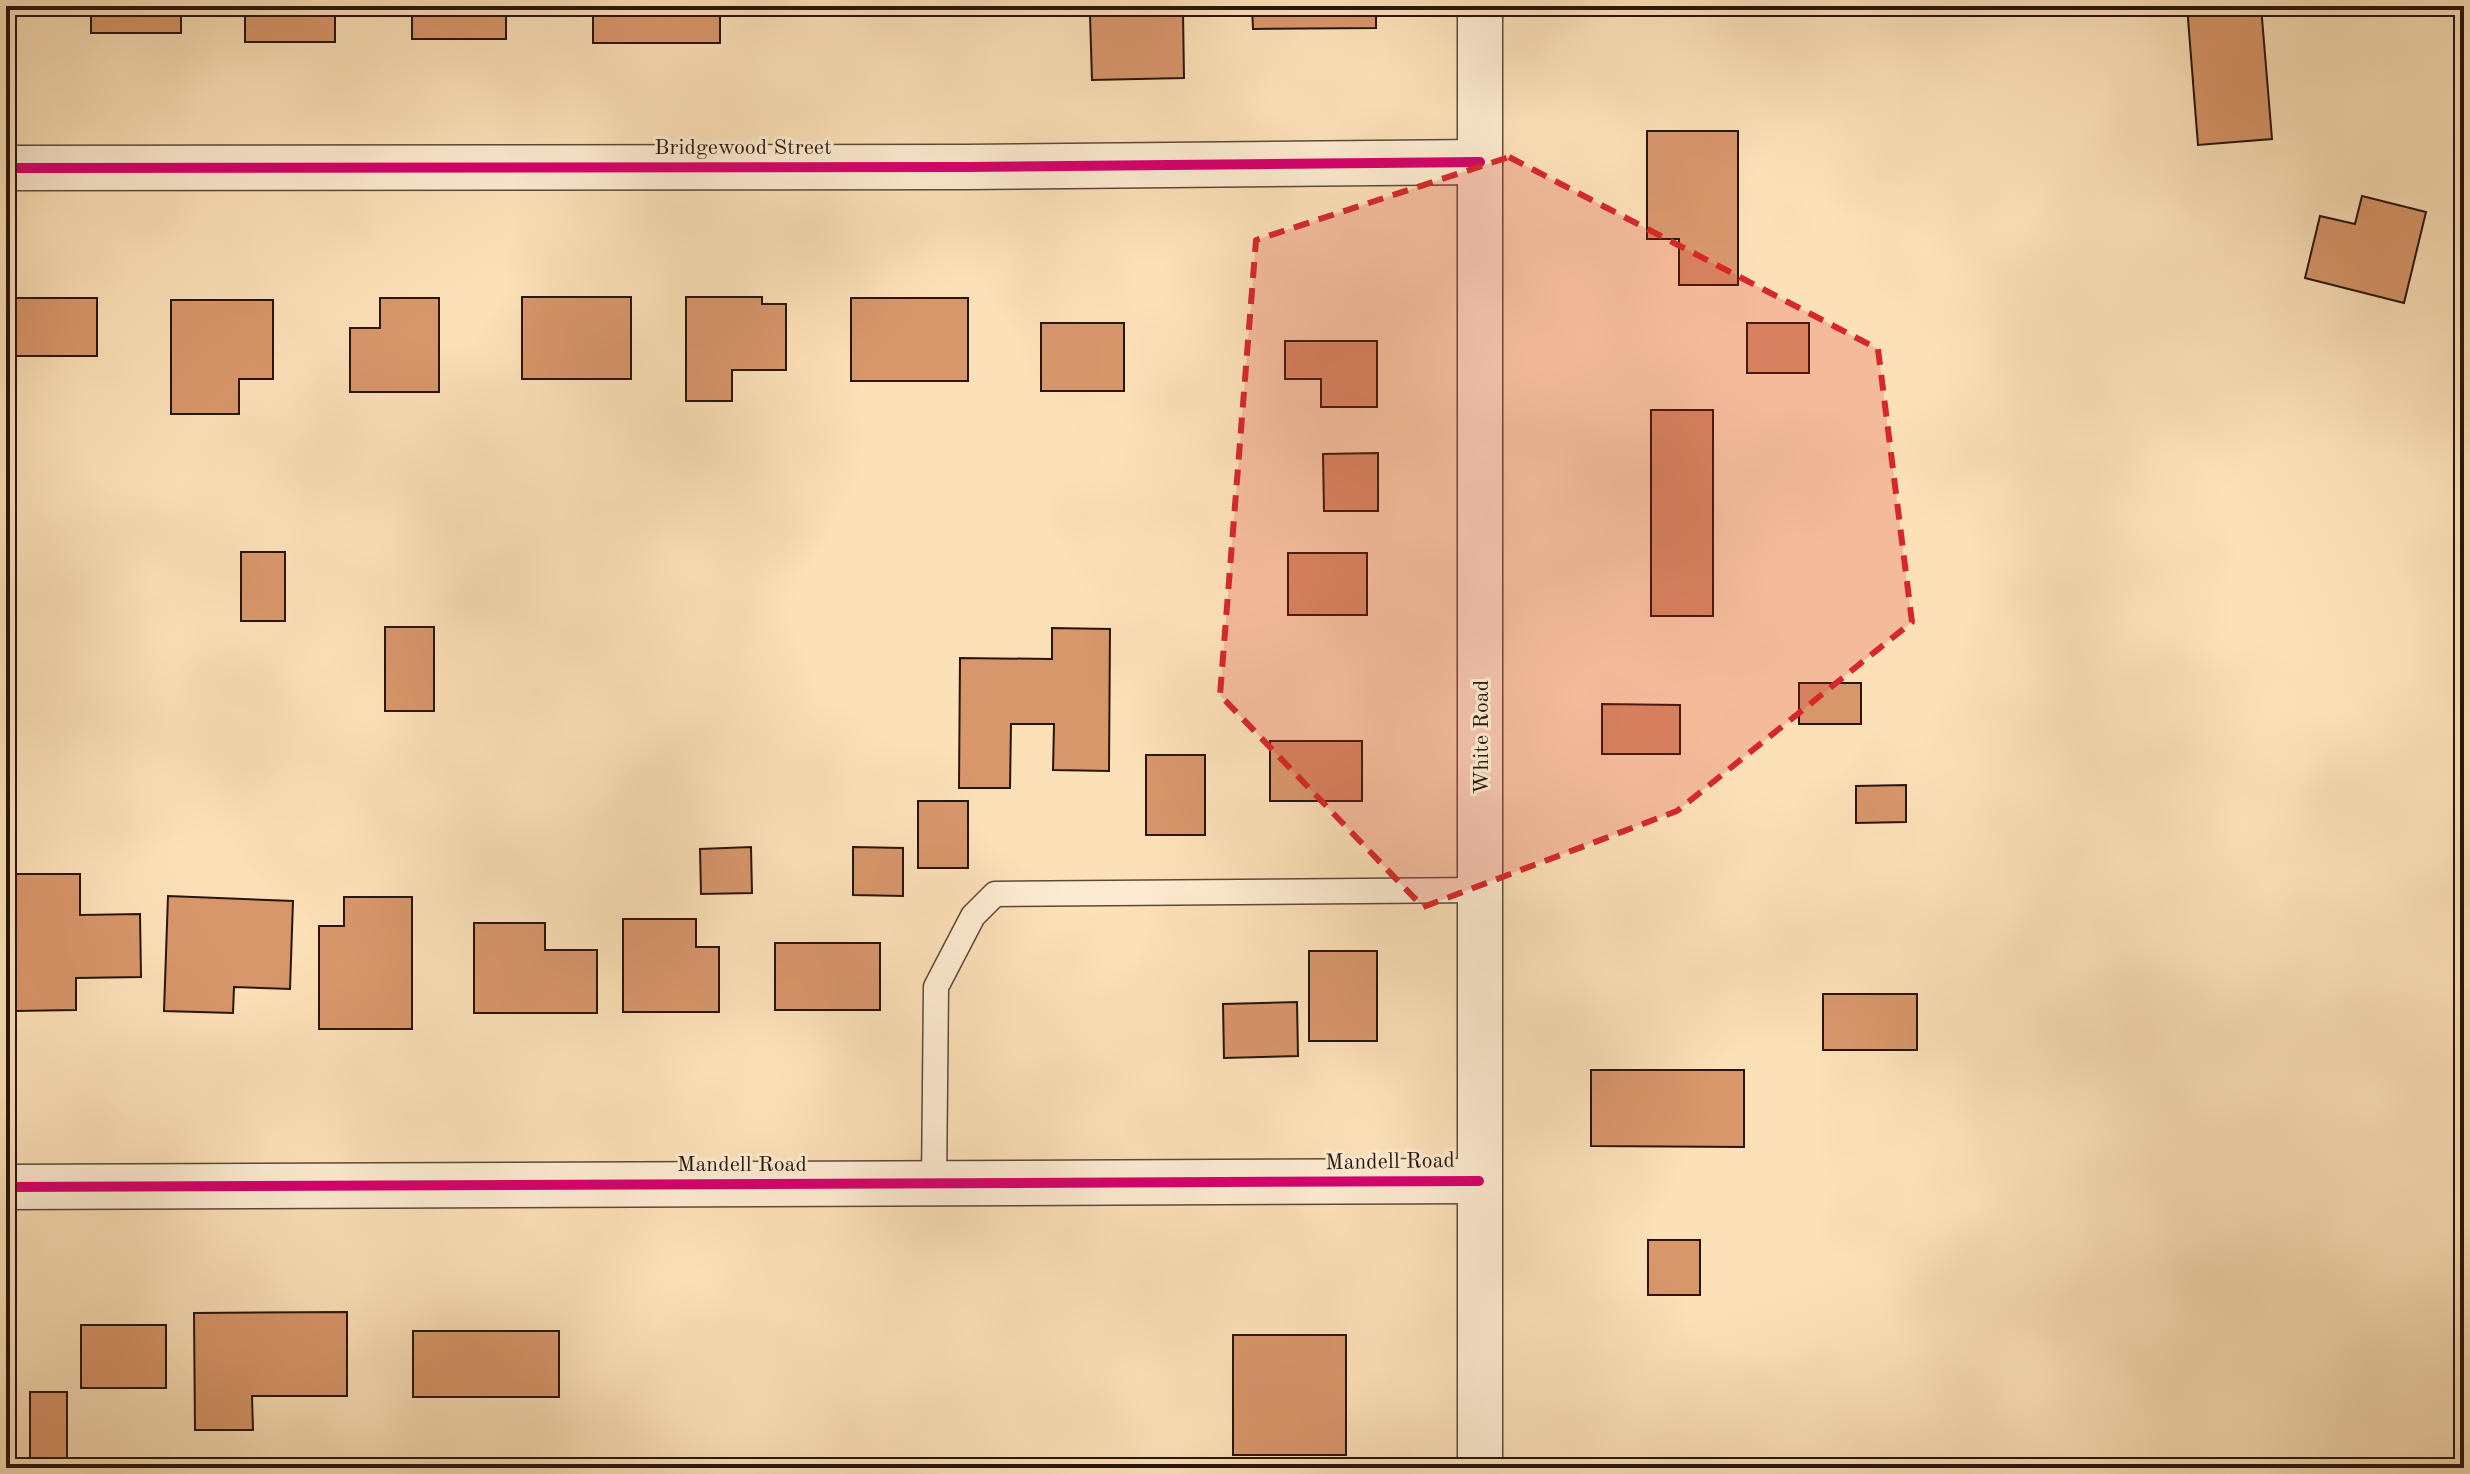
<svg xmlns="http://www.w3.org/2000/svg" width="2470" height="1474" font-family="'Old Standard TT',serif">
  <rect width="100%" height="100%" fill="#fce0b8"/>
  <filter id="stains"><feTurbulence type="fractalNoise" baseFrequency=".0025" numOctaves="4"/><feColorMatrix values="0 0 0 0 .2 0 0 0 0 .09 0 0 0 0 .02 0 0 0 .5 -.17"/></filter>
  <radialGradient id="worn" r=".72"><stop offset=".6" stop-color="#630" stop-opacity="0"/><stop offset="1" stop-color="#630" stop-opacity=".3"/></radialGradient>
  <!-- building -->
  <g fill="#d8966b" stroke="#28150d" stroke-width="2">
    <rect x="91" y="6" width="90" height="27"/>
    <rect x="245" y="6" width="90" height="36"/>
    <rect x="412" y="6" width="94" height="33"/>
    <rect x="593" y="6" width="127" height="37"/>
    <rect x="911" y="6" width="59" height="6"/>
    <polygon points="1252,6 1376,6 1376,28 1253,29"/>
    <polygon points="2187,6 2261,6 2272,139 2198,145"/>
    <polygon points="1183,12 1184,78 1092,80 1090,15"/>
    <polygon points="1647,131 1738,131 1738,285 1679,285 1679,239 1647,239"/>
    <polygon points="2362,196 2426,212 2404,303 2305,278 2320,216 2355,224"/>
    <rect x="522" y="297" width="109" height="82"/>
    <polygon points="686,297 762,297 762,304 786,304 786,370 732,370 732,401 686,401"/>
    <rect x="12" y="298" width="85" height="58"/>
    <polygon points="380,298 439,298 439,392 350,392 350,328 380,328"/>
    <rect x="851" y="298" width="117" height="83"/>
    <polygon points="171,300 273,300 273,379 239,379 239,414 171,414"/>
    <rect x="1041" y="323" width="83" height="68"/>
    <rect x="1747" y="323" width="62" height="50"/>
    <polygon points="1285,341 1377,341 1377,407 1321,407 1321,379 1285,379"/>
    <rect x="1651" y="410" width="62" height="206"/>
    <polygon points="1378,453 1378,511 1324,511 1323,454"/>
    <rect x="241" y="552" width="44" height="69"/>
    <rect x="1288" y="553" width="79" height="62"/>
    <rect x="385" y="627" width="49" height="84"/>
    <polygon points="1052,628 1110,629 1109,771 1053,770 1054,724 1011,724 1010,788 959,788 960,658 1052,659"/>
    <rect x="1799" y="683" width="62" height="41"/>
    <polygon points="1602,704 1680,705 1680,754 1602,754"/>
    <rect x="1270" y="741" width="92" height="60"/>
    <rect x="1146" y="755" width="59" height="80"/>
    <polygon points="1906,785 1906,822 1856,823 1856,786"/>
    <rect x="918" y="801" width="50" height="67"/>
    <polygon points="751,847 752,893 701,894 700,849"/>
    <polygon points="853,847 903,848 903,896 853,895"/>
    <polygon points="13,874 80,874 80,915 140,914 141,977 76,978 76,1010 14,1011"/>
    <polygon points="168,896 293,901 290,989 234,987 233,1013 164,1011"/>
    <polygon points="344,897 412,897 412,1029 319,1029 319,926 344,926"/>
    <polygon points="623,919 696,919 696,947 719,947 719,1012 623,1012"/>
    <polygon points="474,923 545,923 545,950 597,950 597,1013 474,1013"/>
    <rect x="775" y="943" width="105" height="67"/>
    <rect x="1309" y="951" width="68" height="90"/>
    <rect x="1823" y="994" width="94" height="56"/>
    <polygon points="1297,1002 1298,1056 1224,1058 1223,1004"/>
    <polygon points="1591,1070 1744,1070 1744,1147 1591,1146"/>
    <rect x="1648" y="1240" width="52" height="55"/>
    <polygon points="347,1312 347,1396 252,1396 253,1430 195,1430 194,1313"/>
    <rect x="81" y="1325" width="85" height="63"/>
    <rect x="413" y="1331" width="146" height="66"/>
    <rect x="1233" y="1335" width="113" height="120"/>
    <rect x="30" y="1392" width="37" height="66"/>
  </g>
  <g fill="none" stroke-linecap="round" stroke-linejoin="round">
    <!-- lane casing -->
    <g stroke="#5d4838" stroke-width="27">
      <polyline id="lane" points="934,1185 936,987 973,916 995,894 1482,890"/>
    </g>
    <!-- street casing -->
    <g stroke="#5d4838" stroke-width="47">
      <g id="street">
        <polyline points="1480,6 1480,1468"/>
        <polyline points="6,168 967,167 1480,162"/>
        <polyline points="6,1187 1479,1181"/>
      </g>
    </g>
    <!-- lane -->
    <use href="#lane" stroke="#fdebd1" stroke-width="24"/>
    <!-- street -->
    <use href="#street" stroke="#fdebd1" stroke-width="44"/>
    <!-- cycleway casing -->
    <g stroke="#fdebd1" stroke-width="15">
      <g id="cycleway">
        <polyline points="6,168 967,167 1480,162"/>
        <polyline points="6,1187 1479,1181"/>
      </g>
    </g>
    <!-- cycleway -->
    <use href="#cycleway" stroke="#d6006c" stroke-width="10"/>
  </g>
  <!-- marked area -->
  <path fill="#d62828" fill-opacity="0.2" stroke="#d62828" stroke-width="6" stroke-dasharray="16 10" stroke-linejoin="round" d="M1509 157 1878 349 1912 622 1677 811 1423 907 1220 695 1256 240Z"/>
  <g text-anchor="middle" dominant-baseline="central" stroke-width="6" stroke-linejoin="round" paint-order="stroke">
    <!-- street labels -->
    <g font-size="22" fill="#28150d" stroke="#fdebd1">
      <text x="743" y="148">Bridgewood Street</text>
      <text transform="translate(1482 737) rotate(-90)">White Road</text>
      <text transform="translate(1390 1162) rotate(-1)">Mandell Road</text>
      <text x="742" y="1165">Mandell Road</text>
    </g>
  </g>
  <!-- margin -->
  <rect width="2470" height="1474" fill="none" stroke="#fce0b8" stroke-width="32"/>
  <rect x="8" y="8" width="2454" height="1458" fill="none" stroke="#28150d" stroke-width="4"/>
  <rect x="16" y="16" width="2438" height="1442" fill="none" stroke="#28150d" stroke-width="2"/>
  <rect width="100%" height="100%" filter="url(#stains)"/>
  <rect width="100%" height="100%" fill="url(#worn)"/>
</svg>
